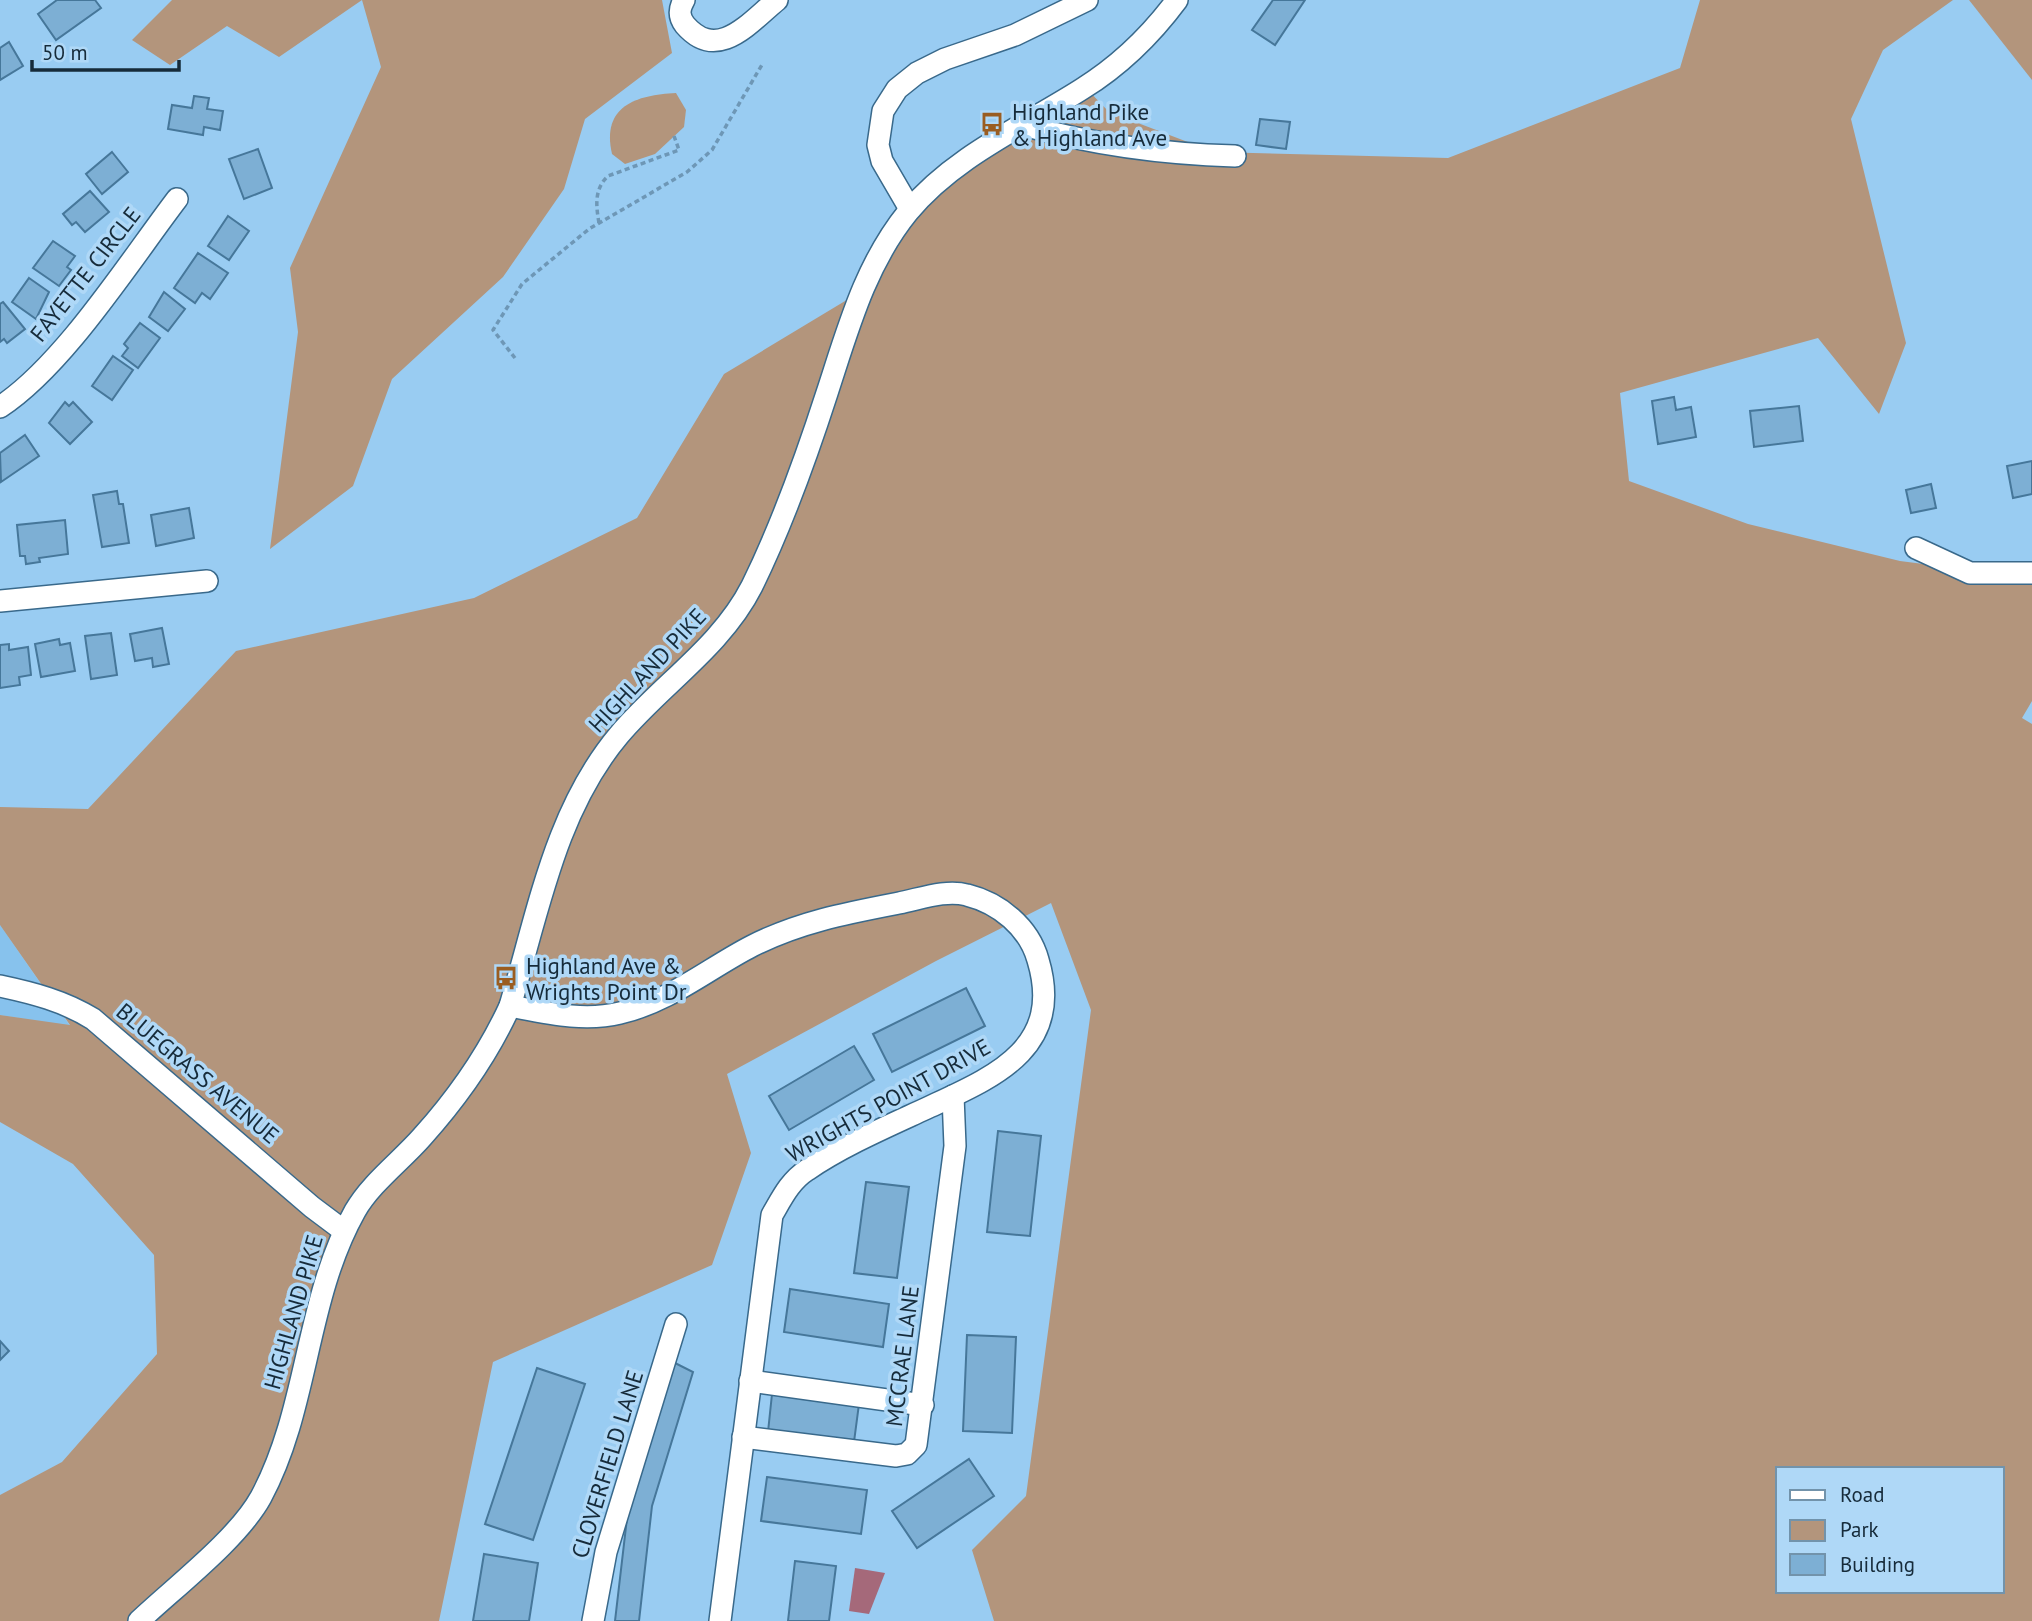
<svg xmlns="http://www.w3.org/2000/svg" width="2032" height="1621" font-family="'PT Sans',sans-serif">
  <rect width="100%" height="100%" fill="#99ccf2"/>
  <!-- built -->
  <polygon fill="#87c2ed" points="0,925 70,1026 0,1015"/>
  <!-- green -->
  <g fill="#b3957c" fill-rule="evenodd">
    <polygon points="172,0 662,0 672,53 585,119 564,189 503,277 392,379 353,486 270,549 298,332 290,268 381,67 362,0 279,57 227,26 170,65 132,40"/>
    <path d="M1700 0H1953L1883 50 1851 119 1906 343 1879 414 1818 338 1620 393 1629 481 1748 524 1900 561 2032 578V701L2022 718 2032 724V1621H994L972 1550 1026 1496 1091 1010 1051 903 936 961 727 1074 751 1153 712 1265 493 1362 439 1621H0V1495L62 1462 157 1354 154 1255 73 1164 0 1122V1015L70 1025 0 925V807L88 809 236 651 474 598 637 518 724 374 860 292 910 209 1085 87 1109 112 1214 152 1448 158 1680 68ZM1778 1469H2002V1591H1778Z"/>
    <polygon points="1969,0 2032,0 2032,80"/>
    <path d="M676 93 686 110 684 127 655 154 625 164 612 154C601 106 636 95 676 93Z"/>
  </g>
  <!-- water -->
  <polygon fill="#a5697a" points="855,1568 885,1573 869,1614 849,1611"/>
  <!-- building -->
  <g fill="#7dafd4" stroke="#46779a" stroke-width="2">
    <polygon points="57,0 95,0 101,8 56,40 38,14"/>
    <polygon points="1273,0 1305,0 1275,45 1252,30"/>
    <polygon points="9,42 23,66 0,80 0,48"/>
    <polygon points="194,96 209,98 207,109 223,111 220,130 204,127 203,135 168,129 172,105 192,108"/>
    <polygon points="1260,119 1290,122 1286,149 1256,145"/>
    <polygon points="258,149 272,188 244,199 229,159"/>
    <polygon points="112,152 128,172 102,194 86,174"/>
    <polygon points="90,191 109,212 85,232 76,222 72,225 63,214"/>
    <polygon points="228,216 249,231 229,260 208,246"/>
    <polygon points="53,241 75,256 67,267 71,270 59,286 33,268"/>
    <polygon points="198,253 228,273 210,299 202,293 195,303 174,288"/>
    <polygon points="29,278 49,292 36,319 12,302"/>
    <polygon points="164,292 185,309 168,331 149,317"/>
    <polygon points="3,302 25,329 7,343 4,339 0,342 0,304"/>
    <polygon points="140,323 160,338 138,368 122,356 128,348 124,344"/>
    <polygon points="113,356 133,370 112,400 92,386"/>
    <polygon points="1674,397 1676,410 1691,407 1696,437 1658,444 1652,401"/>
    <polygon points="65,402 69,406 73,402 92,422 70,444 49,423"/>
    <polygon points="1799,406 1803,441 1754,447 1750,411"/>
    <polygon points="25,435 39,456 1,482 0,453"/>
    <polygon points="2032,461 2032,494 2013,498 2007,466"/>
    <polygon points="1931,484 1936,508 1911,513 1906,490"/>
    <polygon points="117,491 119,504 123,504 129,543 102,547 93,495"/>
    <polygon points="189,508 194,538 156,546 151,515"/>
    <polygon points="65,520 68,554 39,558 40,562 26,564 25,556 20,556 17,525"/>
    <polygon points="162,628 169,664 153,667 152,658 135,661 130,634"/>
    <polygon points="111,633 117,675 91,679 85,636"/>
    <polygon points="59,639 60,645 70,643 75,671 41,677 35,644"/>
    <polygon points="9,644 9,650 28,647 31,675 19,677 20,685 0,688 0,645"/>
    <polygon points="966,988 985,1026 892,1072 873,1034"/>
    <polygon points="854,1046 874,1080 789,1130 769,1096"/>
    <polygon points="998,1131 1041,1136 1030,1236 987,1232"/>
    <polygon points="866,1182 909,1187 897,1278 854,1273"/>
    <polygon points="790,1289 889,1304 883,1347 784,1332"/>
    <polygon points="967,1335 1016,1337 1012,1433 963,1431"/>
    <polygon points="0,1341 9,1351 0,1360"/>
    <polygon points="675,1363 693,1372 652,1506 639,1621 615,1621 629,1501"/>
    <polygon points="537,1368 585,1384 533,1540 485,1524"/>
    <polygon points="772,1394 859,1404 854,1442 768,1432"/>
    <polygon points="969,1459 994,1496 917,1548 892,1511"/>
    <polygon points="767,1477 867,1490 861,1534 761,1521"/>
    <polygon points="484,1554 538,1563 529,1621 473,1621"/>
    <polygon points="795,1561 836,1566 829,1621 788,1621"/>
  </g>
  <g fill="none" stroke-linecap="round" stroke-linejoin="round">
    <!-- minor casing -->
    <g stroke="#39698b" stroke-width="24">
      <g id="minor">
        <path d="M684 0C679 9 678 16 685 25 718 63 750 22 777 0"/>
        <path d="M1023 125C1094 145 1162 154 1235 156"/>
        <polyline points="910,209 882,161 878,145 883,111 897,89 917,73 945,59 1015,35 1087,0"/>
        <path d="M0 407C64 365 129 262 177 199"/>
        <polyline points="1916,548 1970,573 2032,573"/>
        <polyline points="0,601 207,581"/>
        <path d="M0 986C33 993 64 1001 93 1019L312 1207 344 1231"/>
        <path d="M510 1006C547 1013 584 1022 620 1013 669 1002 709 968 752 946 799 922 847 913 899 903 920 899 946 889 967 895 999 903 1029 927 1038 960 1065 1050 991 1078 925 1109 886 1127 842 1146 807 1170 790 1181 782 1198 772 1215L720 1621"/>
        <polyline points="750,1381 923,1405"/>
        <polyline points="743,1437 896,1456 907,1454 916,1445 955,1146 953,1096"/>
        <path d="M139 1621C175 1587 238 1539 261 1497 309 1408 305 1300 355 1211 371 1183 401 1161 422 1137 458 1097 488 1054 510 1006 538 913 555 811 619 735 662 684 721 647 752 586 782 525 806 458 827 393 848 329 865 265 908 212 953 157 1024 126 1082 89 1119 66 1151 35 1177 0"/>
        <polyline points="593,1621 606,1552 676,1324"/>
      </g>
    </g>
    <!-- path -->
    <g stroke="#6e97b6" stroke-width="3.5" stroke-dasharray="5 3.5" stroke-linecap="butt">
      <path d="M599 223C596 206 594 189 608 176L679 150 674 136"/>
      <polyline points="515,358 493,330 522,284 589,229 687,172 712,150 763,63"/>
    </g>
    <!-- minor -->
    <use href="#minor" stroke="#fff" stroke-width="21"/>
  </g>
  <!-- icons -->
  <defs>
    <g id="bus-bare" transform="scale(1.89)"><path d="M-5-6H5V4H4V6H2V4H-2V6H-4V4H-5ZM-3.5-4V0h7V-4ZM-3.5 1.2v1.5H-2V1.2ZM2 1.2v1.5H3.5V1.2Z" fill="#9a5d21" stroke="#afd8f7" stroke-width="2.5" paint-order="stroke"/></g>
  </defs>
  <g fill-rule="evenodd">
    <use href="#bus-bare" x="992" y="124"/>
    <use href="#bus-bare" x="506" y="978"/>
  </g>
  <g text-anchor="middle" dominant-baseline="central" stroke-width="7" stroke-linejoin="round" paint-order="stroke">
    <!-- poi labels -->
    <g font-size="23" fill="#162b3a" stroke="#afd8f7" text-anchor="start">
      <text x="1012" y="111">Highland Pike<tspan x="1012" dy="26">&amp; Highland Ave</tspan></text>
      <text x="526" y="965">Highland Ave &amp;<tspan x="526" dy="26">Wrights Point Dr</tspan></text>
    </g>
    <!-- street labels -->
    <g font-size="23" fill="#162b3a" stroke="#afd8f7">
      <text transform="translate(85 274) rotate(-52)">FAYETTE CIRCLE</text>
      <text transform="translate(647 670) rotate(-47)">HIGHLAND PIKE</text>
      <text transform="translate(198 1073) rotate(40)">BLUEGRASS AVENUE</text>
      <text transform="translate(888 1100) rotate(-29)">WRIGHTS POINT DRIVE</text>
      <text transform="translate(293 1312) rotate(-74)">HIGHLAND PIKE</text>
      <text transform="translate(902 1356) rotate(-83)">MCCRAE LANE</text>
      <text transform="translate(607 1464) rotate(-73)">CLOVERFIELD LANE</text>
    </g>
  </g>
  <!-- legend -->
  <rect x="1776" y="1467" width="228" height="126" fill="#afd8f7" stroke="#7293ab" stroke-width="2"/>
  <rect x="1790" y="1490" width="35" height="10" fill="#ffffff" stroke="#7293ab" stroke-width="2"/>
  <text x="1840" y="1502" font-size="21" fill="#162b3a">Road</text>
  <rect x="1790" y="1520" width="35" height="21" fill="#b3957c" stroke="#7293ab" stroke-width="2"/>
  <text x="1840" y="1537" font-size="21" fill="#162b3a">Park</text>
  <rect x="1790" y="1554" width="35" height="21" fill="#7dafd4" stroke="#7293ab" stroke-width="2"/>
  <text x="1840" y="1572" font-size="21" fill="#162b3a">Building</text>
  <!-- scale -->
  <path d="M32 60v10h147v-10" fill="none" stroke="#162b3a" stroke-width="3.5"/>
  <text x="42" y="60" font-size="21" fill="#162b3a" stroke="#afd8f7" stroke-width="5" paint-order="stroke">50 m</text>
</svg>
